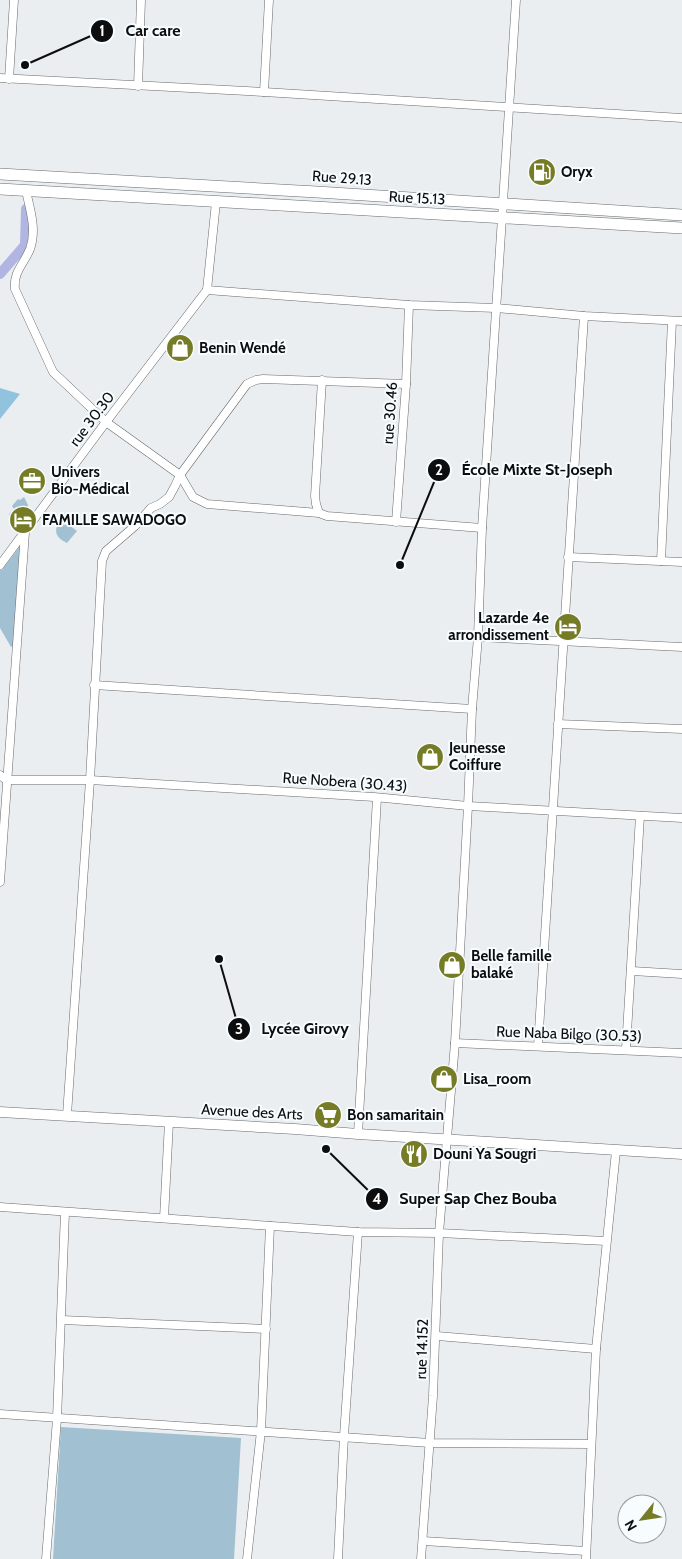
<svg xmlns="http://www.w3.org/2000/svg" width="682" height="1559" font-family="Cabin,sans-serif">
  <rect width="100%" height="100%" fill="#eaeef1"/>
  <!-- green -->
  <g fill="#a1c0d1">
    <path d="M24 497 28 505 26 512 28 515 24 519H21L18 523C11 521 11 520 9 514L14 509 12 506 18 499 20 500Z"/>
    <path d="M60 518 77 531 67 543C54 537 54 530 60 518Z"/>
    <polygon points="21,545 15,644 11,647 0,628 0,569 2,570"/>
    <polygon points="61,1427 241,1438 234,1559 53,1559"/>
  </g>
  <!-- forest -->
  <polygon fill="#92c3de" points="0,388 20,394 0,419"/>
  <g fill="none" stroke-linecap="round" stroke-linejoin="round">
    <!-- canal -->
    <polyline stroke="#b1b5e2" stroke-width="10" points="0,274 25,245 26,209"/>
    <!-- minor casing -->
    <g stroke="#666a6c" stroke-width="9">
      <g id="minor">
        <polyline points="0,78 264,92 682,118"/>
        <polyline points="9,79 14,0"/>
        <polyline points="138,86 141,0"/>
        <polyline points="264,92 269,0"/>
        <path d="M26 191C30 209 37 230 30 249 24 264 13 272 15 289L53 372 106 422 180 475 193 497 207 504 319 513 327 516 482 528"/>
        <polyline points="207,290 409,305 496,308 584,316 682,321"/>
        <polyline points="207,290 216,202"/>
        <polyline points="319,513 316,504 315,496 322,380"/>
        <polyline points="396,522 406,384 409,305"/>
        <polyline points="568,557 682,562"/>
        <polyline points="661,561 672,321"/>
        <polyline points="0,565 106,422 207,290"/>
        <polyline points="478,637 682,647"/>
        <polyline points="94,685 472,709"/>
        <polyline points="558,724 682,729"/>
        <polyline points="0,775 6,780 90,780 374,797 468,806 682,818"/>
        <polyline points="0,882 25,532"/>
        <polyline points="632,971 682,974"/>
        <polyline points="455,1043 682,1053"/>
        <polyline points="538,1046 584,316"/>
        <polyline points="626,1049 640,816"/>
        <polyline points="67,1115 90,780 102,561 106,551 135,526 151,508 160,504 169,497 175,486 180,475 247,384 256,380 263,379 406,384"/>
        <polyline points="358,1134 377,798"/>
        <polyline points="0,1207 358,1232 439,1233 606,1241"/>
        <polyline points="164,1218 169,1122"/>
        <polyline points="62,1320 266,1329"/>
        <polyline points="437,1336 596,1349"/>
        <polyline points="0,1414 430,1443 591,1444"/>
        <polyline points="423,1541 586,1551"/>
        <polyline points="46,1559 57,1419 65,1212"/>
        <polyline points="247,1559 261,1431 270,1226"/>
        <polyline points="338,1559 344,1436 358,1232"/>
        <polyline points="421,1559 433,1396 439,1233 455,1043 468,806 472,709 478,637 482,528 516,0"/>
        <polyline points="586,1559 596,1349 616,1151"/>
      </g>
    </g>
    <!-- tertiary casing -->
    <g stroke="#666a6c" stroke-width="11">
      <polyline id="tertiary" points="0,1112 295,1129 358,1134 682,1154"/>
    </g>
    <!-- secondary casing -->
    <g stroke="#666a6c" stroke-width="12">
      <g id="secondary">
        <polyline points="0,174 317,192 682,215"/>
        <polyline points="0,189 682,228"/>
      </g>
    </g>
    <!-- minor -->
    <use href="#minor" stroke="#fff" stroke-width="8"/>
    <!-- tertiary -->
    <use href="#tertiary" stroke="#fff" stroke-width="10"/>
    <!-- secondary -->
    <use href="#secondary" stroke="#fff" stroke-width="11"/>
  </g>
  <!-- icons -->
  <defs>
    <g id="fuel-disc" transform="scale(1.4375)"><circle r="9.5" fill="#767b25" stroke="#f7fcfe"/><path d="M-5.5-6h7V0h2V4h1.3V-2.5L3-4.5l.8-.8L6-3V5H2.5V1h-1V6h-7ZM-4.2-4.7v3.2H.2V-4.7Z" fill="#fff"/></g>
    <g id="shop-disc" transform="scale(1.4375)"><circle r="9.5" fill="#767b25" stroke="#f7fcfe"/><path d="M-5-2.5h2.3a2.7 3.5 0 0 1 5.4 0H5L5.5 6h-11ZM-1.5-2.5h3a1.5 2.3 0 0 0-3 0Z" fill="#fff"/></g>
    <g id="office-disc" transform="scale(1.4375)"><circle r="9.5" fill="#767b25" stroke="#f7fcfe"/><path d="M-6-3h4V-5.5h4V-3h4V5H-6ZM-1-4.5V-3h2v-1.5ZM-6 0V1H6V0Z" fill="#fff"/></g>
    <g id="hotel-disc" transform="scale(1.4375)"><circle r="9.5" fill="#767b25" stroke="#f7fcfe"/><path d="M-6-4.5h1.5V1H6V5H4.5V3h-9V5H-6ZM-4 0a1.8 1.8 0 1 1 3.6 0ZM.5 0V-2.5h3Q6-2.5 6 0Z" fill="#fff"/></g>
    <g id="supermarket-disc" transform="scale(1.4375)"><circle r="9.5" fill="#767b25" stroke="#f7fcfe"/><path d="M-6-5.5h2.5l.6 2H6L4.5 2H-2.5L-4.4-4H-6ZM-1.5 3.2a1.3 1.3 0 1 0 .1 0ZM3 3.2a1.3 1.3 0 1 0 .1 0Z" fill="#fff"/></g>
    <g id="restaurant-disc" transform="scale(1.4375)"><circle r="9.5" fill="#767b25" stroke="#f7fcfe"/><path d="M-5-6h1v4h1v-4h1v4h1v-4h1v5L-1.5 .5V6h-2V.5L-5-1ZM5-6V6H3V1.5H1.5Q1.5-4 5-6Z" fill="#fff"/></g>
  </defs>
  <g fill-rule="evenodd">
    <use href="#fuel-disc" x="542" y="172"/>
    <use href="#shop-disc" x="180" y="348"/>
    <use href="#office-disc" x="32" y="481"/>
    <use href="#hotel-disc" x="23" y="520"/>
    <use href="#hotel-disc" x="568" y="627"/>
    <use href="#shop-disc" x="430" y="757"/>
    <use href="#shop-disc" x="452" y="965"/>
    <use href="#shop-disc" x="444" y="1079"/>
    <use href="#supermarket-disc" x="328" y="1115"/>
    <use href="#restaurant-disc" x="414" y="1154"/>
  </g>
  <g text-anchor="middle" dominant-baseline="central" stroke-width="4" stroke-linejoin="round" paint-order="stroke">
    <!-- poi labels -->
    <g font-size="15" font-weight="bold" fill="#0c0d0e" stroke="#f7fcfe" text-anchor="start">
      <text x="561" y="172">Oryx</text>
      <text x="199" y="348">Benin Wendé</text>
      <text x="51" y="472">Univers<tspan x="51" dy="17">Bio-Médical</tspan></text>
      <text x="42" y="520">FAMILLE SAWADOGO</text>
      <text x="549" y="618" text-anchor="end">Lazarde 4e<tspan x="549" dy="17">arrondissement</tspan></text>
      <text x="449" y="748">Jeunesse<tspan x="449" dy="17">Coiffure</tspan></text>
      <text x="471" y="956">Belle famille<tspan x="471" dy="17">balaké</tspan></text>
      <text x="463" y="1079">Lisa_room</text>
      <text x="347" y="1115">Bon samaritain</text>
      <text x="433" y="1154">Douni Ya Sougri</text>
    </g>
    <!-- street labels -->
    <g font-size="15" fill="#0c0d0e" stroke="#f7fcfe">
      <text transform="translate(342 178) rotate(4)">Rue 29.13</text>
      <text transform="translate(417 198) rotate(3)">Rue 15.13</text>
      <text transform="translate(390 413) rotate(-86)">rue 30.46</text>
      <text transform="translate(92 419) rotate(-53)">rue 30.30</text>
      <text transform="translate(345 782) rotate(4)">Rue Nobera (30.43)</text>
      <text transform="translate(569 1034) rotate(2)">Rue Naba Bilgo (30.53)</text>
      <text transform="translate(252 1112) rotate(3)">Avenue des Arts</text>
      <text transform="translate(422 1349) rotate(-88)">rue 14.152</text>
    </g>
  </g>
  <!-- callouts -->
  <path fill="none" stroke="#0c0d0e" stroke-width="2" d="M25 65L102 31M400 565L439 470M219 959L239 1029M326 1149L377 1199"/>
  <g fill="#0c0d0e" stroke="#f7fcfe" stroke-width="2">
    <circle cx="25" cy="65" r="5"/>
    <circle cx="400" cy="565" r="5"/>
    <circle cx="219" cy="959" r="5"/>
    <circle cx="326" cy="1149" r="5"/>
    <circle cx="102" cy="31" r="12"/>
    <circle cx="439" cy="470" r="12"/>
    <circle cx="239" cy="1029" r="12"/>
    <circle cx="377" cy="1199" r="12"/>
  </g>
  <g font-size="15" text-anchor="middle" font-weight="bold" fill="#fff">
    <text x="102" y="36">1</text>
    <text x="439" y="475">2</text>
    <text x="239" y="1034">3</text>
    <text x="377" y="1204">4</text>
  </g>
  <g font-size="16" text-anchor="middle" font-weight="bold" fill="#0c0d0e" stroke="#f7fcfe" stroke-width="4" stroke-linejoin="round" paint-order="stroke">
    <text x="153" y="36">Car care</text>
    <text x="537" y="475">École Mixte St-Joseph</text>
    <text x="305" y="1034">Lycée Girovy</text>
    <text x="478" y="1204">Super Sap Chez Bouba</text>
  </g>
  <!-- north arrow -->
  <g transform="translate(642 1519) rotate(240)"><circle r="24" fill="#f7fcfe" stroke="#999c9e"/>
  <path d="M0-4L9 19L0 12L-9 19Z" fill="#767b25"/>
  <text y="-8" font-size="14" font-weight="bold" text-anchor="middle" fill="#0c0d0e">N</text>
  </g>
</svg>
